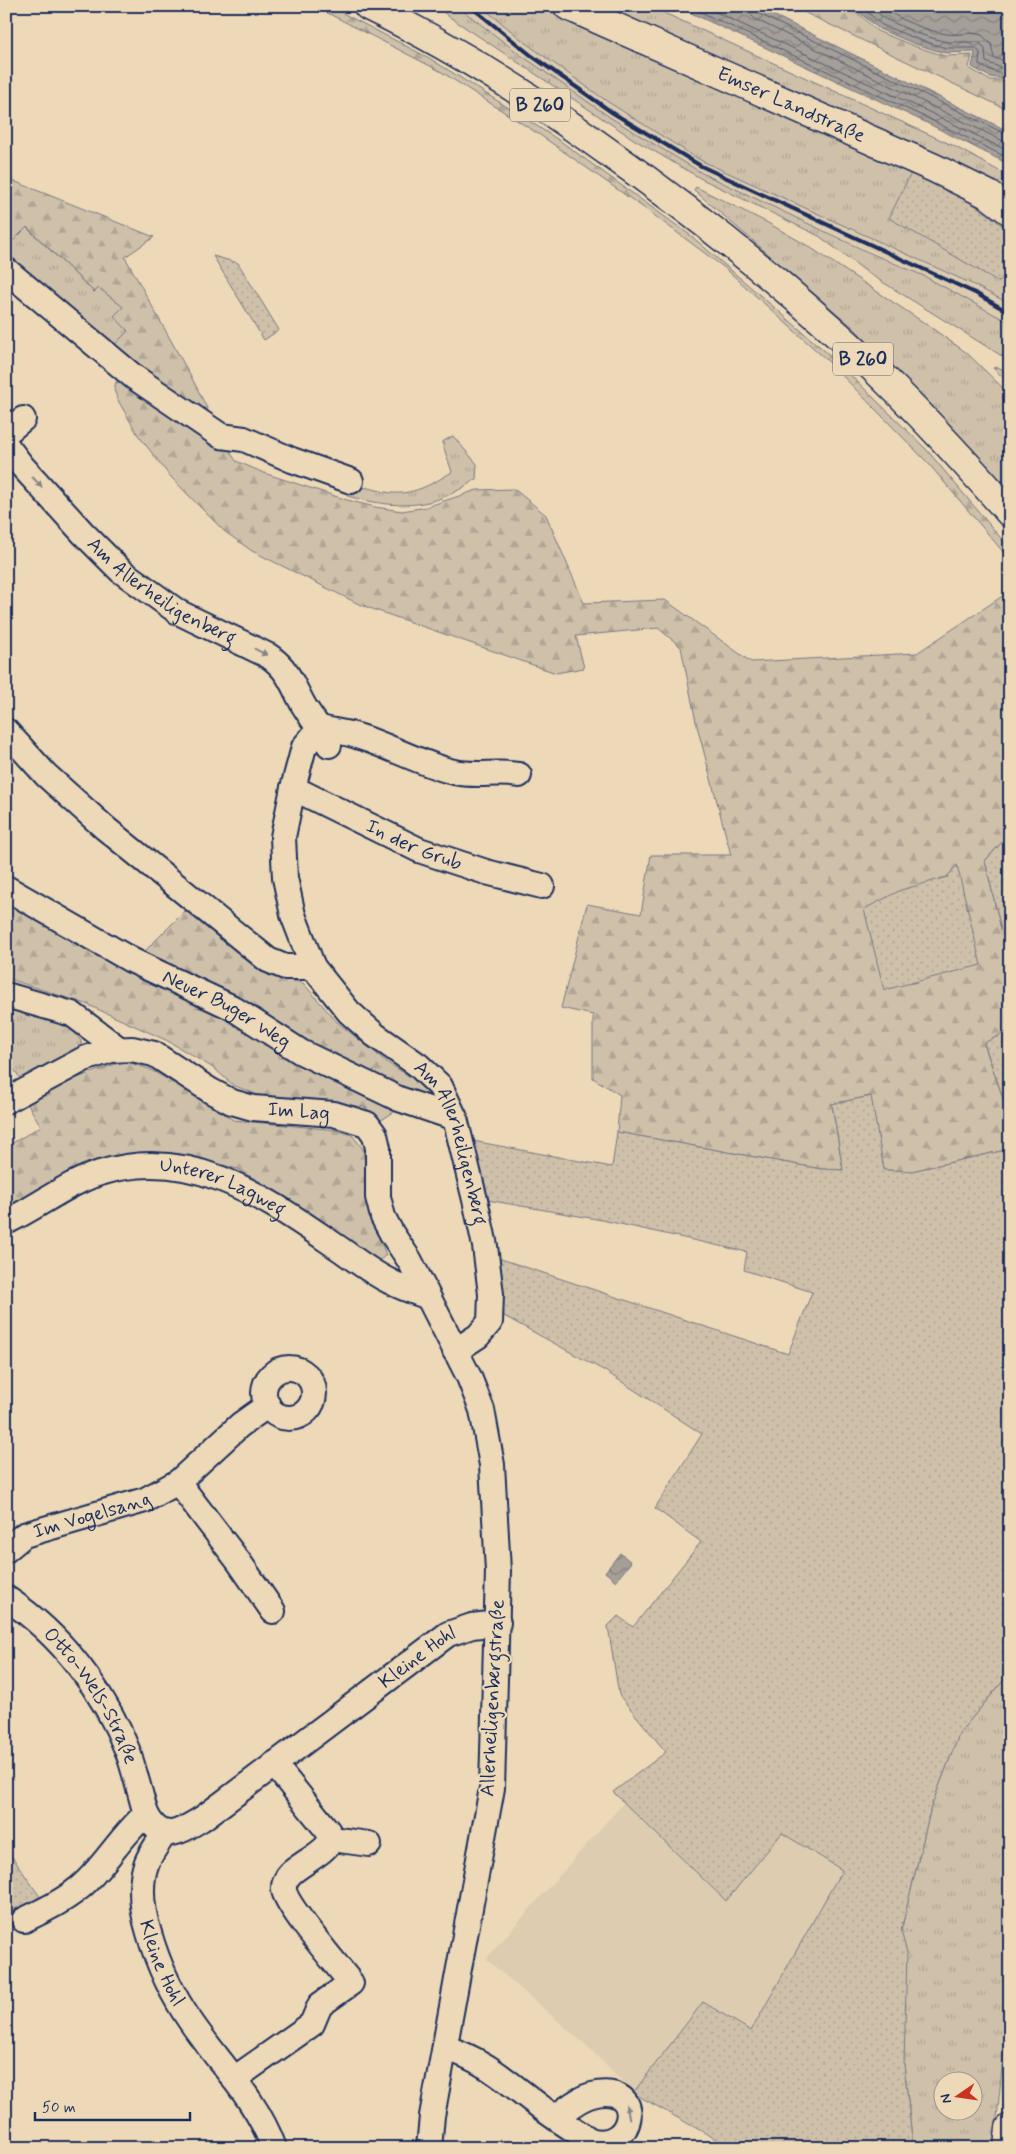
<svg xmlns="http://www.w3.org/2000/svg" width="1016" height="2154" font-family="Mynerve,sans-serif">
  <defs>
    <pattern id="grass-tufts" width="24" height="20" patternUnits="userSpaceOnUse" patternTransform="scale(1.25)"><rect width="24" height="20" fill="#cfc0aa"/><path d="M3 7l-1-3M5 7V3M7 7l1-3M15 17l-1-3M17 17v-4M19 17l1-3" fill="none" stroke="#b1a595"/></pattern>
    <pattern id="forest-firs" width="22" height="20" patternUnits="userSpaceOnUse" patternTransform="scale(1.25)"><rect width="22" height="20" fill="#cfc0aa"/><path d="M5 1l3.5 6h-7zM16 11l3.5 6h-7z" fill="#b1a595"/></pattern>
    <pattern id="garden-dots" width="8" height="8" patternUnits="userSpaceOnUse" patternTransform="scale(1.25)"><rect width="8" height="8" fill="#cfc0aa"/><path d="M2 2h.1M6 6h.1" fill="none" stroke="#b1a595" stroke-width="1.8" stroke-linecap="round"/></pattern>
    <pattern id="water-waves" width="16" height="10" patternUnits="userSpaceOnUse" patternTransform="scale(1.25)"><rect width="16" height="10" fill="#a59f98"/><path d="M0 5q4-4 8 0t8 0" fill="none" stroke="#86827f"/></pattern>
  </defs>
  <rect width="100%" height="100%" fill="#edd9b7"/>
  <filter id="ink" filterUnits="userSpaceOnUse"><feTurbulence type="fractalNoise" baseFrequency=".02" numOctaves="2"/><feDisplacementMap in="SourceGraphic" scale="10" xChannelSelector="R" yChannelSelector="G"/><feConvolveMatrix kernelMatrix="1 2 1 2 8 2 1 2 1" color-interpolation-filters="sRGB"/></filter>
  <g filter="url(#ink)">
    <!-- built -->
    <g fill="#ddccb0">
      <polygon points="457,6 481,6 527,44 608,102 700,160 970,283 1010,304 1010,323 924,276 735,189 674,157 611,118 558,82"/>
      <polygon points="624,1802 726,1901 782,1833 842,1870 751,2031 703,2002 633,2093 588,2047 486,1959"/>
    </g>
    <!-- grass -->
    <g fill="url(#grass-tufts)" stroke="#757884" fill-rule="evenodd">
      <polygon points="436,6 457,6 518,53 611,118 702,173 868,252 924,276 1010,323 1010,361 868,273 819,236 700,178 635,140 448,16"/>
      <polygon points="481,6 537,6 912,171 999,282 1010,267 1010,304 970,283 700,160 608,102 527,44"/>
      <polygon points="599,6 649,6 952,145 1010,177 1010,195"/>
      <polygon points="696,187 768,223 808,246 923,322 967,353 1010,395 1010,490 855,329 694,190"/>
      <polygon points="26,227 94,292 99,288 124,307 128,331 110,349 12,266 7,246"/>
      <polygon points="998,367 1010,374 1010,384 993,368"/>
      <path d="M453 436 477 464 476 479C431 511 398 509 347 496L350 486C362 486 373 489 385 492 411 497 430 485 452 472L442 442Z"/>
      <path d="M6 1005C29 1012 74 1020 82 1044L74 1053 21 1079 6 1059Z"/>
      <path d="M1010 1673V1988L994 2148H913L904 2064 901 1931 931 1807 960 1732ZM944 2082H974V2112H944Z"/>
    </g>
    <!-- forest -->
    <g fill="url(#forest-firs)" stroke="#757884" fill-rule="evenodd">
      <polygon points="314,6 329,6 429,58 517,113 563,143 690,235 833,358 926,449 1010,549 1010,560 928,463 830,363 726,269 651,213 540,135 440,71"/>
      <polygon points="791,6 837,6 860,15 877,31 914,46 945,56 972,55 969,68 989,80 999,80 1010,87 1010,111"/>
      <path d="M6 178 154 237 125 257 196 386 223 441 236 461 264 473 347 500 375 507 402 511 426 507 477 490 514 489 546 515 584 603 665 600 751 662 917 653 1010 591V833L985 861 1010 967V1030L984 1044 1010 1118V1149L912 1171 884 1170 870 1096 832 1104 843 1170 821 1169 617 1132 620 1095 593 1078V1015L561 1008 587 904 641 914 651 855H731L696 722 681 647 658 628 576 636 584 668 556 673 361 605 252 551 224 531 204 511 169 475 138 435 119 402 114 390 116 382 121 376 110 349 128 331 114 316 123 307 99 288 94 292 27 227 10 244 6 240ZM957 866 885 989 926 884 947 877Z"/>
      <polygon points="6,881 139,957 187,909 241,951 269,976 303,983 337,1022 388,1063 420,1083 436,1099 400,1108 380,1121 365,1107 258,1095 233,1085 215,1069 168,1041 86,1004 6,978"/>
      <polygon points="124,1061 149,1069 200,1097 233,1120 336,1130 352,1135 363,1149 368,1174 371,1217 386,1255 379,1261 287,1199 238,1169 190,1157 153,1154 131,1154 114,1158 6,1208 6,1147 41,1126 27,1103 74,1079"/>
    </g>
    <!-- garden -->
    <g fill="url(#garden-dots)" stroke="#757884">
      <path d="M912 171C949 187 980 206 1010 232V267L999 282 889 218Z"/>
      <polygon points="213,256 238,263 279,330 264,340"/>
      <polygon points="1010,833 1010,967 985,861"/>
      <polygon points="957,865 981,965 884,990 864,909 901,890 947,877"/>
      <polygon points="1010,1030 1010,1118 984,1043"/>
      <polygon points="871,1096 884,1170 912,1171 1010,1149 1010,1673 960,1732 931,1807 901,1931 907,1953 904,2064 913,2148 732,2148 633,2093 703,2002 751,2031 842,1870 782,1833 726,1901 613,1792 666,1752 619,1695 608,1626 618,1616 633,1627 701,1542 655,1508 702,1434 605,1371 504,1316 498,1258 788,1354 812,1292 744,1270 747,1252 602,1220 487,1200 473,1141 612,1167 617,1132 821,1169 843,1170 832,1104"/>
      <polygon points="6,1848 43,1901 6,1919"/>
    </g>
    <!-- water -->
    <g fill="url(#water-waves)" stroke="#6e7281">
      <polygon points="676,6 755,6 1010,132 1010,165 929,124"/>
      <polygon points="842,6 1010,6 1010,84 999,78 990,77 972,67 975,52 945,53 915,44 879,29 860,13"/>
      <polygon points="620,1553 631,1562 616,1581 605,1572"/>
    </g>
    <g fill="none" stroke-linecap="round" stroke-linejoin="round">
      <!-- shore -->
      <g stroke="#525c75" stroke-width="1">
        <polyline points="688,6 931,120 1010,159"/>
        <polyline points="703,6 933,114 1010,152"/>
        <polyline points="748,6 749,13 755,19 1003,141 1010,142"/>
        <polyline points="754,6 757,13 1010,136"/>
        <path d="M858 6 864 9 882 25 917 39 946 48H976L980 53 979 65C989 71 1000 72 1010 78"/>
        <polyline points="870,6 885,19 919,34 946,42 979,42 985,49 986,62 1010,71"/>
        <path d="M882 6C898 20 925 30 946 34 958 36 970 31 982 35L991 44 994 58 1010 62"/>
      </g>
      <!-- minor casing -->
      <g stroke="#1b2f5e" stroke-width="28">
        <g id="minor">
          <polyline points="6,270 134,377 221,436 244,439 292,460 351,481"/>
          <polyline points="6,433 23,419"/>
          <path id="s1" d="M6 445 22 466 83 533 121 571 178 612 269 656C290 671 292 685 304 706 312 719 322 731 329 745"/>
          <path id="s2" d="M320 728 304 747 293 788 283 837 285 878 293 915 313 967 349 1012 375 1035 418 1065 440 1086 455 1118 476 1204 485 1246 491 1294 490 1322 478 1336 455 1351"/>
          <path d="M320 728C332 731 345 732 357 736 390 746 421 764 454 772 478 777 496 771 519 775"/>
          <polyline points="6,731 46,775 105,828 268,960 285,967 313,967"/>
          <path id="s3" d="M293 788 419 850 486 872 542 886"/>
          <path id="s4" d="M6 888 131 960 231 1007 301 1052 399 1099 455 1118"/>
          <polyline points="6,995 72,1014 119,1049"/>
          <path id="s5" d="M6 1101 84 1059 111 1050 132 1049 154 1054 211 1091 232 1102 253 1108 334 1114 367 1124 375 1135 378 1148V1197L383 1217 392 1234 410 1261 469 1377 482 1410 492 1465 498 1571 492 1788 432 2116 429 2148"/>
          <path id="s6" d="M6 1222C38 1207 67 1183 100 1173 194 1143 269 1201 343 1251 358 1262 374 1274 391 1282 402 1288 414 1292 426 1296"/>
          <circle cx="289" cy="1393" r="25"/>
          <polyline points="178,1482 239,1562 273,1611"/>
          <path id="s7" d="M6 1550 24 1535 145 1500 178 1482 240 1425 268 1405"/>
          <path id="s8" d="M6 1598C61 1634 104 1691 128 1752 135 1772 140 1794 146 1814"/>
          <path id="s9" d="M165 1833C159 1842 151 1852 147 1862 138 1885 142 1910 149 1933 158 1964 172 1995 191 2022 219 2063 257 2100 274 2148"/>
          <polyline points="332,1839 369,1844"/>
          <path id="s10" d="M24 1920C45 1910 70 1898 87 1881 108 1860 123 1834 146 1814 162 1845 180 1832 203 1818L448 1634 472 1626 498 1623"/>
          <path d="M445 2048C483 2058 511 2085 542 2108 557 2120 574 2130 590 2140 634 2154 648 2081 592 2095 579 2098 566 2110 555 2117"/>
          <path d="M234 2079 312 2024 320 2005 351 1983C338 1966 286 1906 284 1890 283 1884 287 1877 291 1873 302 1863 326 1852 332 1839L328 1831 274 1764"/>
        </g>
      </g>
      <!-- tertiary casing -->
      <g stroke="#1b2f5e" stroke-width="31">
        <g id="tertiary">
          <path id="s11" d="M568 6 934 168 989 195 1010 211"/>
        </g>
      </g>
      <!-- primary casing -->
      <g stroke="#1b2f5e" stroke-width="31">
        <path id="primary" d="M368 6C453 47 532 97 608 152 699 216 786 286 868 363 918 410 964 461 1010 513"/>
      </g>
      <!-- trunk casing -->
      <g stroke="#1b2f5e" stroke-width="31">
        <polyline id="trunk" points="1008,2148 1010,2128"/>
      </g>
      <!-- minor -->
      <use href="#minor" stroke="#edd9b7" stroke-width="24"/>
      <!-- tertiary -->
      <use href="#tertiary" stroke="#edd9b7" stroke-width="28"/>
      <!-- primary -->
      <use href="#primary" stroke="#edd9b7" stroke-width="28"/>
      <!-- trunk -->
      <use href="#trunk" stroke="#edd9b7" stroke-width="28"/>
      <!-- rail -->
      <polyline stroke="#1b2f5e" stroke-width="4" points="470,6 532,56 613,113 701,166 977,294 1010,313"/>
    </g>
    <!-- one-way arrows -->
    <defs><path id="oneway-solid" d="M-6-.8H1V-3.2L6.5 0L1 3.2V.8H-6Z" transform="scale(1.25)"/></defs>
    <g fill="#84848a">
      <use href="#oneway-solid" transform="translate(37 482) rotate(47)"/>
      <use href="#oneway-solid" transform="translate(261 652) rotate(26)"/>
      <use href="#oneway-solid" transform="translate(628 2112) rotate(-101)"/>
    </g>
  </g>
  <g text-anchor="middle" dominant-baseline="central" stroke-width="4.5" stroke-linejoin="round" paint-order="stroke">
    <!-- shield labels -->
    <g fill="#edd9b7" stroke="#5a6279" stroke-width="1">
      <rect x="510" y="88.5" width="60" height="33" rx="4"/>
      <rect x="833" y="342.5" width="60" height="33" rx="4"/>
    </g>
    <g font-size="19" font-weight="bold" fill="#1b2f5e">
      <text x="540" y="105">B 260</text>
      <text x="863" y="359">B 260</text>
    </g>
    <!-- street labels -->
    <g font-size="20" fill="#1b2f5e" stroke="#edd9b7">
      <text stroke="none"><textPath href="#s11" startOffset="244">Emser Landstraße</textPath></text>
      <text stroke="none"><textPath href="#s1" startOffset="216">Am Allerheiligenberg</textPath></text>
      <text stroke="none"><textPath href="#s3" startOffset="134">In der Grub</textPath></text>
      <text stroke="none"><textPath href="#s4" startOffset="252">Neuer Buger Weg</textPath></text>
      <text stroke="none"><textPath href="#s5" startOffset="320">Im Lag</textPath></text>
      <text stroke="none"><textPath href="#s2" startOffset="484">Am Allerheiligenberg</textPath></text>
      <text stroke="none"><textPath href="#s6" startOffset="234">Unterer Lagweg</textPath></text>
      <text stroke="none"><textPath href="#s7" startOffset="94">Im Vogelsang</textPath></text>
      <text stroke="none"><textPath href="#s10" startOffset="501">Kleine Hohl</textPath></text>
      <text transform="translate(493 1698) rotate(-87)">Allerheiligenbergstraße</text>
      <text stroke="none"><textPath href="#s8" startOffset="132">Otto-Wels-Straße</textPath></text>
      <text stroke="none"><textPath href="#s9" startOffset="139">Kleine Hohl</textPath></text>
    </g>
  </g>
  <!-- margin -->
  <rect width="1016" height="2154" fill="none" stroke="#edd9b7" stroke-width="25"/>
  <rect x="12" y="12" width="991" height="2129" fill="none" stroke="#1b2f5e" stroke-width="2" filter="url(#ink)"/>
  <!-- north arrow -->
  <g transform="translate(958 2096) rotate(257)"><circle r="24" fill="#edd9b7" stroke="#999593"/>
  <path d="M0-4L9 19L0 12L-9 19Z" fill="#c8321e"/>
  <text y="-8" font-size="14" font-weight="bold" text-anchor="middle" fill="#1b2f5e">N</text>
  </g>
  <!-- scale -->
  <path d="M35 2112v8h155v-8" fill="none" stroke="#1b2f5e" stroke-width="2.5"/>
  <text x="42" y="2112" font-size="15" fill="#1b2f5e" stroke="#edd9b7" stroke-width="4" paint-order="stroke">50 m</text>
</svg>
